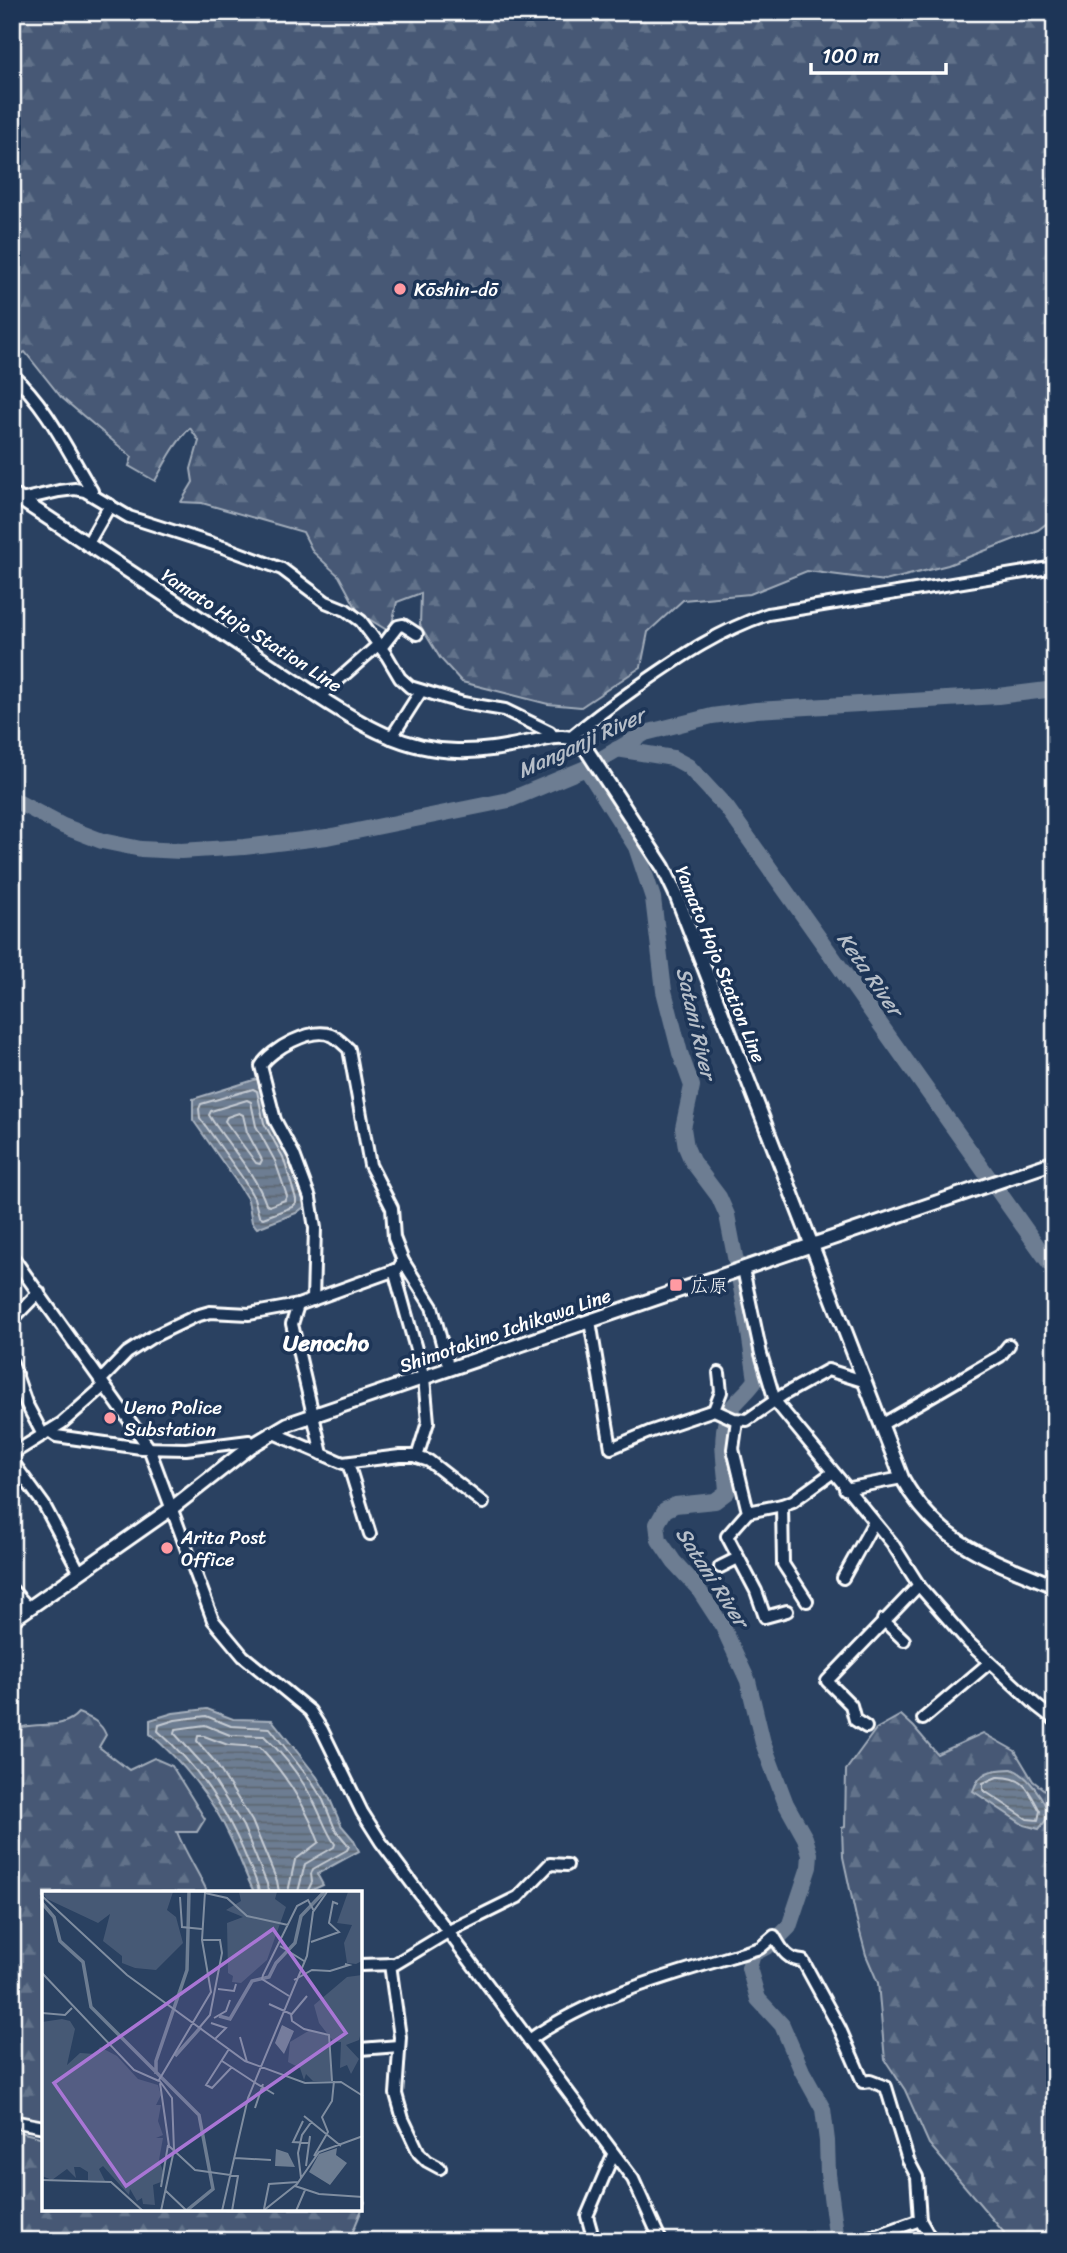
<svg xmlns="http://www.w3.org/2000/svg" width="1067" height="2253" font-family="Sriracha,'Klee One',sans-serif">
	<defs>
		<pattern id="forest-firs" width="22" height="20" patternUnits="userSpaceOnUse" patternTransform="scale(1.75)"><rect width="22" height="20" fill="#465975"/><path d="M5 1l3.5 6h-7zM16 11l3.5 6h-7z" fill="#62728a"/></pattern>
		<pattern id="water-rules" width="6" height="5" patternUnits="userSpaceOnUse" patternTransform="scale(1.75)"><rect width="6" height="5" fill="#6d7d92"/><path d="M0 2.5h6" fill="none" stroke="#5e6772"/></pattern>
	</defs>
	<rect width="100%" height="100%" fill="#2a4161"/>
	<filter id="ink" filterUnits="userSpaceOnUse"><feTurbulence type="fractalNoise" baseFrequency=".0143" numOctaves="2"/><feDisplacementMap in="SourceGraphic" scale="14" xChannelSelector="R" yChannelSelector="G"/><feConvolveMatrix kernelMatrix="1 2 1 2 8 2 1 2 1" color-interpolation-filters="sRGB"/></filter>
	<g filter="url(#ink)">
		<g fill="url(#forest-firs)" stroke="#a2acba" stroke-width="2">
			<path d="M12,12H1055V517L1038,530L948,565L885,581L807,571L750,594L683,600L648,632L641,667L581,707L548,704L462,682L440,658L420,625L421,593L397,602L390,632L359,613L339,576L313,552L303,532L202,503L181,502L193,482L191,469L199,441L190,428C175,443 165,463 155,481L129,466L132,457L61,397L25,352L12,359Z"/>
			<path d="M78,1713C91,1718 101,1722 106,1735L99,1747L129,1770L154,1758L172,1766L205,1819L197,1832H177C185,1852 197,1870 206,1889L205,1892H44V2124L12,2119L13,1730L18,1734L23,1727C42,1722 63,1730 78,1713Z"/>
			<path d="M901,1715L914,1727L937,1754L983,1733L1015,1751L1033,1781L1055,1798V2241H1011L929,2144L905,2090L885,2060L878,1983L866,1955L856,1917L843,1857L842,1828L845,1827L846,1770L876,1729Z"/>
			<path d="M12,2130L44,2138V2209H360L361,2195L365,2202L349,2241H12Z"/>
		</g>
		<g fill="url(#water-rules)" stroke="#a7b1be" stroke-width="2">
			<path d="M257,1079L262,1082L301,1187L304,1207L296,1213L257,1228L252,1222L248,1200L236,1181L193,1120V1099Z"/>
			<path d="M207,1709L233,1719L272,1720L317,1777L329,1797L341,1825L353,1839L359,1851L317,1874L323,1885L308,1892H254C245,1874 239,1855 230,1837C213,1799 181,1760 150,1734V1720L173,1713Z"/>
			<path d="M1012,1769C1028,1775 1045,1799 1049,1816L1039,1829L1024,1825L973,1791C980,1770 992,1770 1012,1769Z"/>
		</g>
		<g fill="none" stroke-linecap="round" stroke-linejoin="round">
			<g stroke="#c5cbd3" stroke-width="2">
				<path d="M253,1089L257,1091L264,1123L283,1157L296,1199V1203L292,1207L263,1218L259,1216L254,1198L242,1177L200,1118L199,1109L201,1104Z"/>
				<path d="M247,1100L251,1102L256,1126L275,1161L287,1196L285,1200L269,1206L266,1204C254,1170 227,1145 209,1115L211,1111Z"/>
				<path d="M239,1113L243,1115L247,1132L262,1160L260,1164L256,1163L225,1121L227,1117Z"/>
				<path d="M997,1777C1024,1776 1028,1789 1040,1811L1038,1820L1027,1819L983,1790V1783Z"/>
				<path d="M259,1892C258,1882 252,1872 248,1862C228,1812 199,1767 158,1731L159,1725L175,1720L206,1716L231,1726L270,1728L311,1781L323,1800L335,1829L349,1846L347,1850L313,1869L311,1874L312,1882L307,1892"/>
				<path d="M268,1892L267,1884L243,1826L206,1768L175,1734L176,1729L205,1725L230,1735L264,1736C284,1755 303,1780 315,1804C322,1818 326,1831 335,1844L334,1847L305,1864L298,1892"/>
				<path d="M279,1892L277,1881L252,1821L215,1762L197,1741L198,1736H204L228,1745L260,1747C286,1775 306,1806 319,1842L295,1860L288,1892"/>
			</g>
			<g stroke="#6d7d92" stroke-width="16">
				<path d="M617,749L673,758L688,766L727,808L1055,1271"/>
				<path d="M586,768L636,847L653,898L664,991L680,1053L692,1086L683,1128L686,1147L692,1161L719,1197L727,1215L747,1319L756,1380C749,1391 738,1399 731,1409C717,1432 726,1467 727,1492L715,1501L675,1505L665,1510L657,1524L659,1540L674,1562L697,1587L723,1627L748,1681L763,1743L786,1804L805,1838L810,1854L809,1867L789,1927L772,1944L753,1954L749,1968L758,1999L782,2025L802,2071L823,2109L827,2141L828,2174L837,2241"/>
				<path d="M12,799L63,826L102,841L141,849L181,851L244,847L327,837L509,800L586,768L645,733L712,716L756,710L998,696L1055,689"/>
			</g>
			<g stroke="#fff" stroke-width="16">
				<g id="minor">
					<path d="M12,374C48,407 67,450 92,491L91,493"/>
					<path d="M12,502L59,491L75,489L85,491L129,517L223,547L282,569L326,602L346,610L361,621L387,656L400,678L410,687L463,703L505,710L550,732L554,738"/>
					<path d="M87,545L110,505"/>
					<path d="M381,648L398,626L403,625L417,634"/>
					<path d="M319,697L378,645"/>
					<path d="M391,738L421,691"/>
					<path d="M570,738C592,719 616,702 640,685C682,656 718,631 768,614L1055,567"/>
					<path d="M12,1256L149,1448L213,1620L243,1656L310,1711L322,1730L362,1812L381,1842L633,2179L661,2241"/>
					<path d="M743,1269L761,1354L775,1401L892,1543L920,1587L969,1643L1037,1706L1055,1720"/>
					<path d="M394,1270L424,1378L428,1422L417,1457"/>
					<path d="M313,1300L315,1228L310,1198L294,1155L275,1120L261,1066C271,1049 311,1027 331,1035C337,1037 344,1045 349,1049L370,1165L392,1208L394,1238L403,1261L432,1307L449,1369"/>
					<path d="M298,1305L292,1324L322,1454"/>
					<path d="M12,1320L39,1292"/>
					<path d="M590,1321L611,1448L649,1432L714,1410L721,1392L719,1373"/>
					<path d="M12,1363L26,1403L43,1435"/>
					<path d="M100,1381L127,1353L152,1337L196,1316L210,1312L249,1314L298,1305L398,1269L403,1261"/>
					<path d="M714,1410L734,1419L747,1420L783,1395L828,1370L863,1381"/>
					<path d="M737,1420L733,1449L748,1512L727,1536L756,1591L765,1617L787,1611"/>
					<path d="M881,1425L1000,1356L1009,1345"/>
					<path d="M49,1431L56,1436L141,1448L186,1449L249,1441L251,1446"/>
					<path d="M271,1432L343,1463L400,1456H414L429,1461L483,1503"/>
					<path d="M12,1454L62,1423L104,1386"/>
					<path d="M12,1461L44,1505L80,1573"/>
					<path d="M348,1463L370,1534"/>
					<path d="M845,1489L902,1478"/>
					<path d="M782,1505L783,1564L807,1601"/>
					<path d="M748,1512L782,1505L793,1501L832,1473"/>
					<path d="M720,1567L738,1558"/>
					<path d="M843,1578L874,1522"/>
					<path d="M12,1590L29,1608"/>
					<path d="M883,1620L904,1640"/>
					<path d="M923,1719L989,1663"/>
					<path d="M866,1727L855,1720L851,1705L827,1681L919,1585"/>
					<path d="M390,1964L400,2037L396,2094L403,2119L419,2153L427,2161L440,2168"/>
					<path d="M360,1965L395,1964L453,1929L518,1897L550,1864L567,1865"/>
					<path d="M529,2040C598,1992 681,1972 760,1948L774,1936C782,1949 786,1960 803,1961L840,2029L863,2082L870,2081L886,2087L908,2160L917,2177L920,2220L932,2241"/>
					<path d="M360,2049L399,2046"/>
					<path d="M12,2121L44,2127"/>
					<path d="M594,2241L587,2216L613,2155"/>
					<path d="M861,2241L920,2220"/>
				</g>
			</g>
			<g stroke="#fff" stroke-width="18">
				<g id="major">
					<path d="M12,494L319,697C362,725 404,750 457,751C482,752 506,747 531,742C541,740 553,736 563,737C573,737 579,743 586,749L663,867L675,892L902,1478C938,1544 989,1559 1055,1586"/>
					<path d="M12,1620L172,1508L251,1446L288,1424L1055,1162"/>
				</g>
			</g>
			<use href="#minor" stroke="#1d3557" stroke-width="10"/>
			<use href="#major" stroke="#1d3557" stroke-width="12"/>
		</g>
	</g>
	<g fill="#ff9aa2" stroke="#1d3557" stroke-width="2.5">
		<circle cx="400" cy="289" r="7"/>
		<rect x="669" y="1278" width="14" height="14" rx="3.5"/>
		<circle cx="110" cy="1418" r="7"/>
		<circle cx="167" cy="1548" r="7"/>
	</g>
	<g text-anchor="middle" stroke-width="7" stroke-linejoin="round" paint-order="stroke">
		<g font-size="19" fill="#fff" stroke="#1d3557" text-anchor="start">
			<text x="414" y="296">Kōshin-dō</text>
			<text x="690" y="1292">広原</text>
			<text x="124" y="1414">Ueno Police<tspan x="124" dy="22">Substation</tspan></text>
			<text x="181" y="1544">Arita Post<tspan x="181" dy="22">Office</tspan></text>
		</g>
		<g font-size="19" fill="#fff" stroke="#1d3557">
			<text transform="translate(252 630) rotate(33)" y="7">Yamato Hojo Station Line</text>
			<text transform="translate(721 964) rotate(68)" y="7">Yamato Hojo Station Line</text>
			<text transform="translate(505 1330) rotate(-19)" y="7">Shimotakino Ichikawa Line</text>
		</g>
		<g font-size="21" font-style="italic" fill="#b6bec8" stroke="#1d3557">
			<text transform="translate(581 743) rotate(-25)" y="7">Manganji River</text>
			<text transform="translate(870 974) rotate(55)" y="7">Keta River</text>
			<text transform="translate(696 1023) rotate(77)" y="7">Satani River</text>
			<text transform="translate(712 1577) rotate(57)" y="7">Satani River</text>
		</g>
		<g font-size="23" font-weight="bold" fill="#fff" stroke="#1d3557">
			<text x="326" y="1351">Uenocho</text>
		</g>
	</g>
	<g transform="translate(42 1891)">
		<rect width="320" height="320" fill="#2a4161"/>
		<path d="M0,1H131L125,19L134,26L141,52L114,79L93,77L80,72V65L61,50L68,23L56,32L5,8ZM197,1H235L233,8L244,16L225,69L199,92L190,91L191,85L186,82L185,32L201,26L184,19L199,10ZM306,1H320V70L314,73L305,72L302,52L310,34L295,32ZM320,84V138L317,149L304,154L317,168L309,183L305,174L298,177L299,151L291,150L277,132L272,114L305,86ZM20,128L28,130L33,138L25,174L38,162L54,163L58,156L75,165L96,188L116,194L119,204L114,214H119L116,230L121,244L114,247H121L117,269L121,280L119,291L111,294L113,314L101,313L100,307L95,310L88,298L87,304L61,275L57,278L63,290L46,289V281L38,276H32L34,287L25,278L10,289L0,285V131ZM268,139L287,145L290,190H271L264,183L262,189L258,177L246,171L248,151Z" fill="#465975"/>
		<path d="M240,134L252,140L242,163L233,152ZM295,257L294,264L305,272L288,294L267,281L277,263ZM234,258L246,262L253,276L233,275Z" fill="#6d7d92"/>
		<path fill="none" stroke="#6d7d92" stroke-width="3.5" d="M0,12L12,26L18,50L41,71L49,116L157,224L171,298L144,320M177,125L188,128L210,90L227,86L234,72L253,52L259,25L282,1M133,165L159,136M114,183V170L145,79L147,1"/>
		<path fill="none" stroke="#7f8da0" stroke-width="2" d="M163,2L185,7L205,25L246,34M0,5L85,84L203,170L263,192L299,191L321,205M138,6L140,36L160,38M269,51L297,41L287,32L291,11L296,13M238,55L262,70M0,82L92,179L117,190M252,89L270,79L288,80L307,74L303,73M176,98L192,100L194,93M247,105L220,88L221,84L255,15L266,9L272,20M227,113L249,123L250,130L262,138L287,144L290,190M0,122L23,124L30,117M249,124L265,105M172,127L184,120L188,109M169,132L184,137L173,148M157,137L168,124L180,62L178,49H160M198,146L205,171M187,158L164,194L170,197L190,176M180,170L212,191M212,191L232,203M118,192L127,255L153,279L196,285L190,320M213,217L221,193M262,225L299,255M261,230L251,251L267,252M272,265L286,241L280,226L290,210L292,190M193,267L229,269M264,275L268,245M259,287L256,262L260,244L270,230M0,289L69,291L101,320M253,295L277,303L321,306M119,296L126,254M124,300L145,320M222,318L227,293L256,291M119,320L132,259L130,207L117,189L169,101L160,49L163,1M180,320L206,207L265,65L271,21L285,1M221,320L255,293L277,261L321,245M254,320L263,299"/>
		<path fill="#a976d5" fill-opacity="0.15" stroke="#a976d5" stroke-width="3.5" d="M231,38L304,142L84,295L12,192Z"/>
		<rect width="320" height="320" fill="none" stroke="#fff" stroke-width="3.5"/>
	</g>
	<rect width="1067" height="2253" fill="none" stroke="#1d3557" stroke-width="42"/>
	<rect x="21" y="21" width="1025" height="2211" fill="none" stroke="#fff" stroke-width="2.5" filter="url(#ink)"/>
	<path d="M811 63v10h135v-10" fill="none" stroke="#ffffff" stroke-width="3.5"/>
	<text x="822" y="63" font-size="21" fill="#ffffff" stroke="#1d3557" stroke-width="5" paint-order="stroke">100 m</text>
</svg>
